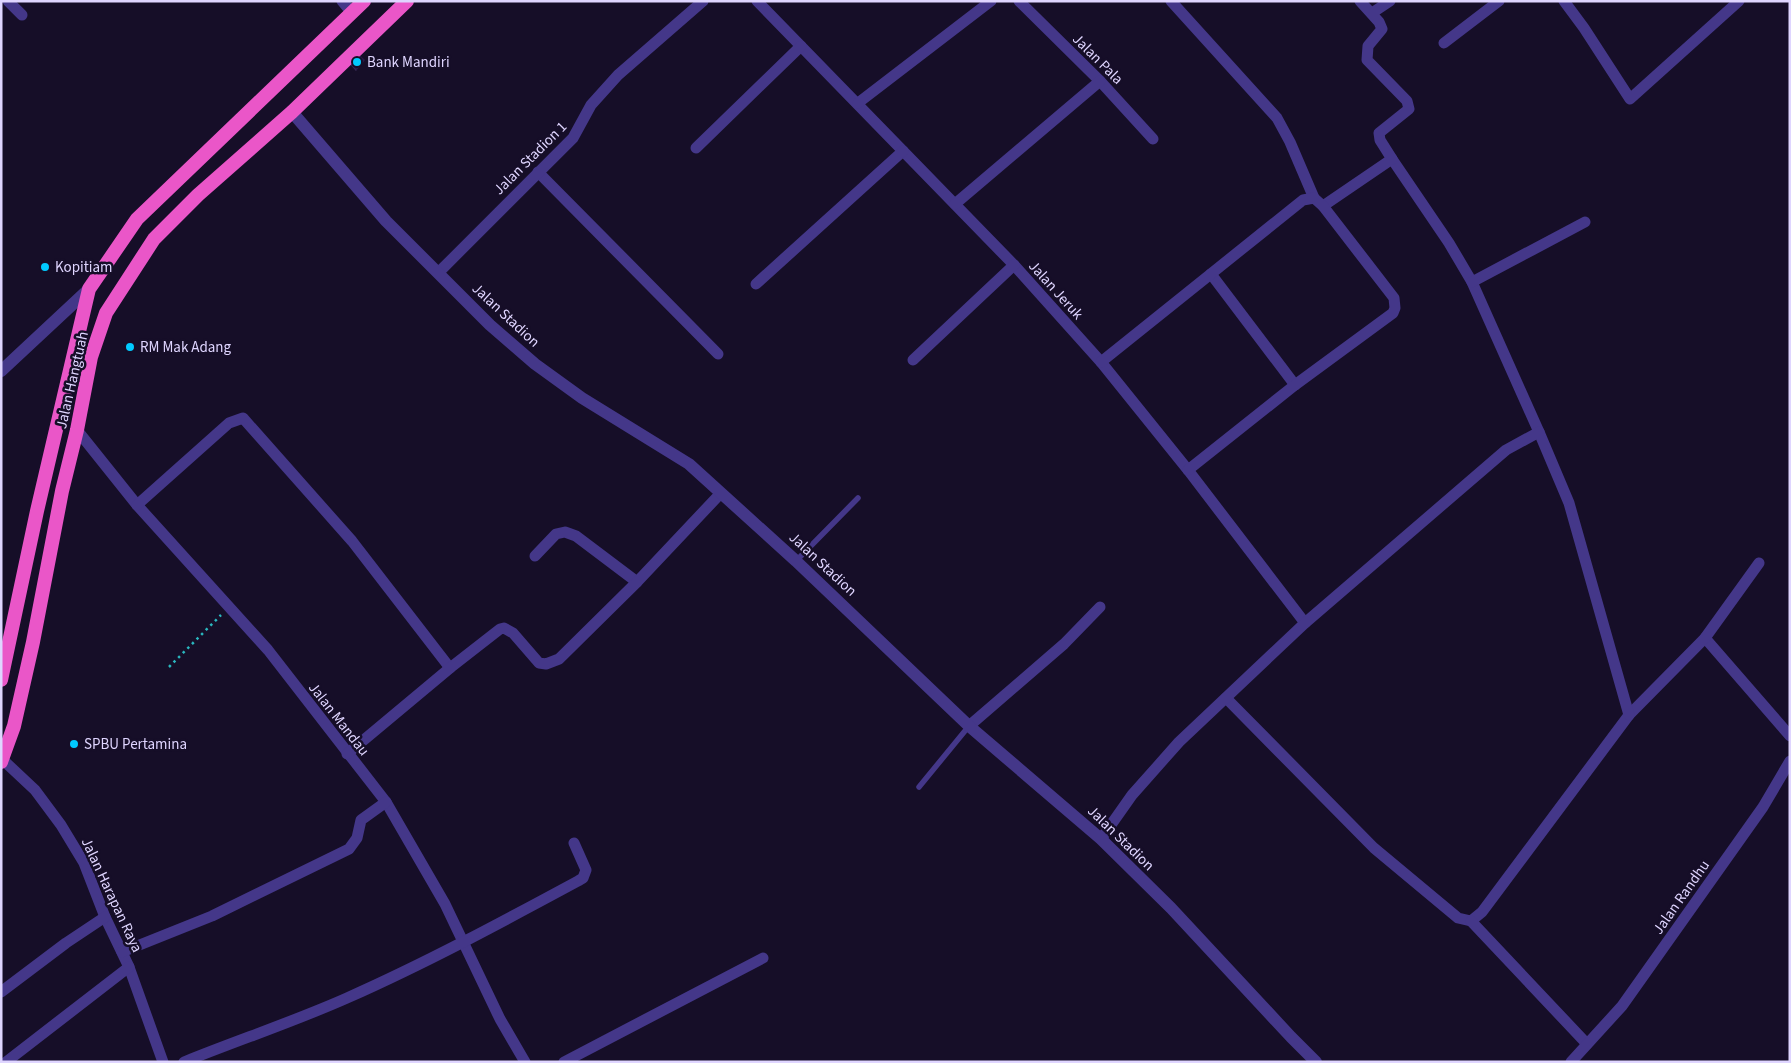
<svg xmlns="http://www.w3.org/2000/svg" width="1791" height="1063" font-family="'Source Sans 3',sans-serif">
	<defs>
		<pattern id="building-back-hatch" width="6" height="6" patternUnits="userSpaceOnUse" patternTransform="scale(1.25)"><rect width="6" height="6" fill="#291a4a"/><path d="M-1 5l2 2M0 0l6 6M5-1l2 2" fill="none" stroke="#483a65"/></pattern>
	</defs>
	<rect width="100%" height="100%" fill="#160e28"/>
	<path fill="url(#building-back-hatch)" d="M357,53L365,60L356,71L350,64Z"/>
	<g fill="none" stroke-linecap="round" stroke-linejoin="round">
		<path stroke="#2ab7bf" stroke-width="2.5" stroke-dasharray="2.5 4" stroke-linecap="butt" d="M169,667L221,615"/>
		<g stroke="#443789" stroke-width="5.5">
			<path d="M796,561L858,498"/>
			<path d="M919,787L969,726"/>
		</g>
		<g stroke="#443789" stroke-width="11">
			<path d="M8,1L22,15"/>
			<path d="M342,1L352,13"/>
			<path d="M757,1L1014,265L1101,362L1188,470L1305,623"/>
			<path d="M1019,1L1100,81L1153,139"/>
			<path d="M1171,1L1277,118L1290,142L1314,198"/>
			<path d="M1564,1L1584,28L1630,99L1739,1"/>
			<path d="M1372,13L1390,1"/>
			<path d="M1444,43L1499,1"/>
			<path d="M858,103L991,1"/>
			<path d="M696,148L801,46"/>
			<path d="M1392,159L1449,243L1472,282L1539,432"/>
			<path d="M538,172L718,354"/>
			<path d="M955,204L1100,81"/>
			<path d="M1323,206L1392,159L1380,140L1379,133L1409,109L1407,101L1367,60L1368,46L1382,29L1379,22L1360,1"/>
			<path d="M439,272L573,138L591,105L618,75L703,1"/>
			<path d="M1211,274L1295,385"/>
			<path d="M1472,282L1585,222"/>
			<path d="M756,284L903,151"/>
			<path d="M913,360L1014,265"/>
			<path d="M1101,362L1303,200L1314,198L1323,206L1394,298L1395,308L1393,313L1295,385L1188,470"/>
			<path d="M77,430L137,505L268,650L386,802L445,904L500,1019L525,1062"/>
			<path d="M137,505L229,423L243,418L352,541L450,668"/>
			<path d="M535,556L556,534L565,532L576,536L637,582"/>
			<path d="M1705,638L1790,736"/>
			<path d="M1226,698L1374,848L1458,918L1471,921L1482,912L1629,715L1705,638L1759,563"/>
			<path d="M969,726L1064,644L1100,607"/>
			<path d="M347,754L450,668L500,629L504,628L513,633L539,663L546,664L559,659L637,582L720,494"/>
			<path d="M2,759L35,790L61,825L84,863L105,917L129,967L163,1062"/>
			<path d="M1101,839L1132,795L1179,742L1305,623L1506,450L1539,432L1569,503L1629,715"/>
			<path d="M1471,921L1587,1044"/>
			<path d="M122,952L212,916L349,849L357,838L361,820L386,802"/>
			<path d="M1,992L66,943L105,917"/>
			<path d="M6,1062L129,967"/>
			<path d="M184,1062C238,1040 293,1022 347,998C426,963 502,922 578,881L583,878L586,870L574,843"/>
			<path d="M564,1062L763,958"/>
			<path d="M1571,1062L1622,1006L1763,807L1790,761"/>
		</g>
		<g stroke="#443789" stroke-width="12">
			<path d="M292,112L386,221L490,325L535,364L582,398L689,464L796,561L969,726L1101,839L1171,908L1291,1037L1316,1062"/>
			<path d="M1,371L89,289"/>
		</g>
		<g stroke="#ea56c8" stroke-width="14">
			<path d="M1,680L37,511L89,289L137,219L364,1"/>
			<path d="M1,762L14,726L33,642L62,491L77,430L91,357L106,313L154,239L198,195L292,112L407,1"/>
		</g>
	</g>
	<g fill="#01caff" stroke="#160e28" stroke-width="2">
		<circle cx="357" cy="62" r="5"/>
		<circle cx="45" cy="267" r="5"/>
		<circle cx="130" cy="347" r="5"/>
		<circle cx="74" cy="744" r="5"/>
	</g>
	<g text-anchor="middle" stroke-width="5" stroke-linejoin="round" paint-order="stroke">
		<g font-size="15" fill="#dfd5ff" stroke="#160e28">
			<text transform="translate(1098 59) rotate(45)" y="5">Jalan Pala</text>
			<text transform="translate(530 158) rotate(-45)" y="5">Jalan Stadion 1</text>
			<text transform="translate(1056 290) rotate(48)" y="5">Jalan Jeruk</text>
			<text transform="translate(506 315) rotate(43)" y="5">Jalan Stadion</text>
			<text transform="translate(72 380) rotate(-77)" y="5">Jalan Hangtuah</text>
			<text transform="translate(823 564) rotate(43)" y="5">Jalan Stadion</text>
			<text transform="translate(339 719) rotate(52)" y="5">Jalan Mandau</text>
			<text transform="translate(1121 838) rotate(44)" y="5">Jalan Stadion</text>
			<text transform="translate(112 895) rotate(65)" y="5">Jalan Harapan Raya</text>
			<text transform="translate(1681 897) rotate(-55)" y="5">Jalan Randhu</text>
		</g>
		<g font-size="15" fill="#dfd5ff" stroke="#160e28" text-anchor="start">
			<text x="367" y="67">Bank Mandiri</text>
			<text x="55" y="272">Kopitiam</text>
			<text x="140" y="352">RM Mak Adang</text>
			<text x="84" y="749">SPBU Pertamina</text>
		</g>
	</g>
	<rect width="1791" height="1063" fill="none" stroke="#dfd5ff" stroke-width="5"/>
</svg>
